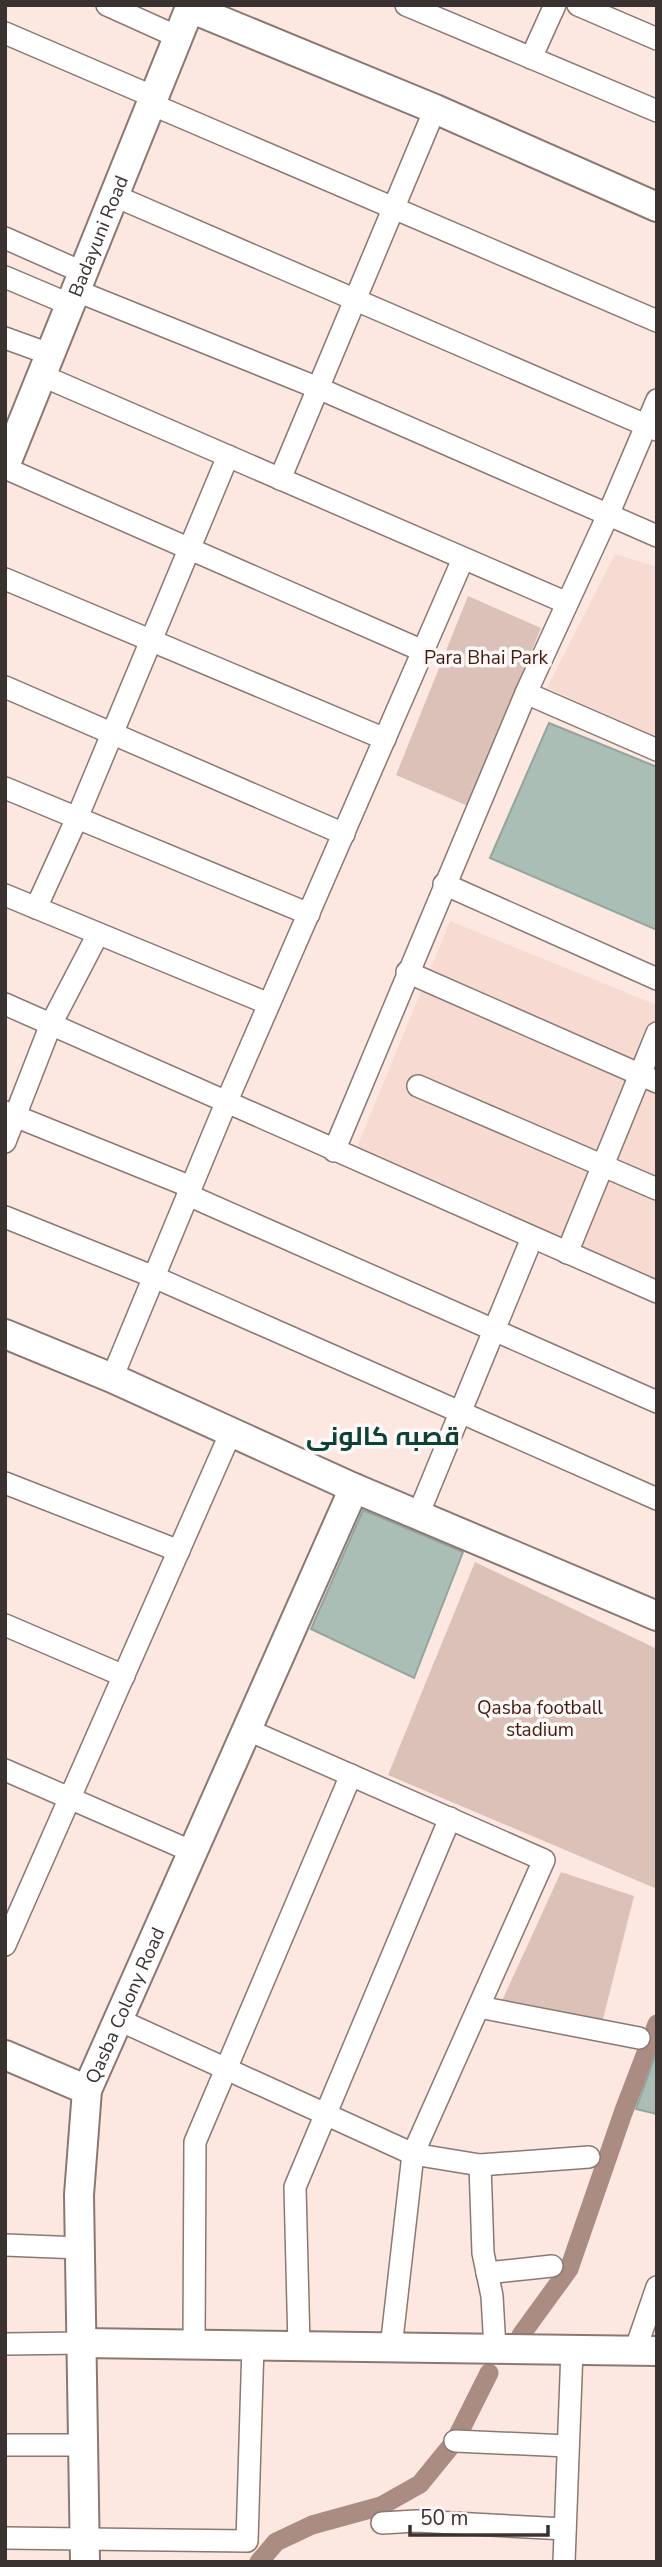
<svg xmlns="http://www.w3.org/2000/svg" width="662" height="2567" font-family="'Nunito Sans',Cairo,sans-serif">
	<rect width="100%" height="100%" fill="#fde8e1"/>
	<g fill="#f7dbd2">
		<path d="M615,554L657,567V737L547,688Z"/>
		<path d="M450,921L657,1005V1283L355,1152Z"/>
	</g>
	<g fill="#dcc1b8">
		<path d="M468,596L541,628L468,806L396,775Z"/>
		<path d="M475,1562L657,1649V1889L388,1775Z"/>
		<path d="M561,1872L634,1896L600,2031L495,2016Z"/>
	</g>
	<g fill="none" stroke-linecap="round" stroke-linejoin="round">
		<g stroke="#ab8c82" stroke-width="19">
			<path d="M521,2335L569,2269L623,2113L657,2024"/>
			<path d="M259,2562L276,2542L312,2525L381,2506L420,2484L455,2441L489,2373"/>
		</g>
	</g>
	<g fill="#aabeb6" stroke="#92a69e" stroke-width="2">
		<path d="M549,723L657,767V930L490,858Z"/>
		<path d="M363,1510L463,1552L414,1678L311,1629Z"/>
		<path d="M655,2056H657V2114L636,2109Z"/>
	</g>
	<g fill="none" stroke-linecap="round" stroke-linejoin="round">
		<g stroke="#8b7872" stroke-width="24">
			<g id="minor">
				<path d="M107,5L178,37"/>
				<path d="M406,5L657,111"/>
				<path d="M578,5L657,39"/>
				<path d="M5,33L154,97"/>
				<path d="M531,58L555,5"/>
				<path d="M151,104L657,321"/>
				<path d="M115,196L657,430"/>
				<path d="M5,238L84,273"/>
				<path d="M5,277L71,305"/>
				<path d="M77,291L318,388L657,536"/>
				<path d="M5,338L52,355"/>
				<path d="M43,376L567,603"/>
				<path d="M5,468L423,651"/>
				<path d="M280,479L435,109"/>
				<path d="M5,579L385,739"/>
				<path d="M5,687L344,834"/>
				<path d="M526,693L657,750"/>
				<path d="M5,788L309,914"/>
				<path d="M444,884L657,979"/>
				<path d="M5,895L269,1004"/>
				<path d="M36,908L77,818L228,456"/>
				<path d="M407,972L657,1082"/>
				<path d="M5,1004L657,1292"/>
				<path d="M418,1086L657,1189"/>
				<path d="M5,1112L191,1187"/>
				<path d="M5,1142L51,1024L98,934"/>
				<path d="M334,1151L526,693L608,515L657,400"/>
				<path d="M188,1195L657,1402"/>
				<path d="M5,1217L154,1277L657,1499"/>
				<path d="M567,1253L657,1033"/>
				<path d="M112,1378L226,1103L463,559"/>
				<path d="M5,1483L179,1551"/>
				<path d="M418,1515L532,1238"/>
				<path d="M5,1625L124,1676"/>
				<path d="M248,1730L544,1860L413,2154L391,2348"/>
				<path d="M5,1770L193,1852"/>
				<path d="M5,1945L231,1432"/>
				<path d="M479,2007L639,2038"/>
				<path d="M119,2020L413,2154L480,2165L589,2157"/>
				<path d="M480,2165L483,2253L492,2296L495,2349"/>
				<path d="M5,2245L80,2248"/>
				<path d="M487,2273L552,2266"/>
				<path d="M5,2344L83,2343"/>
				<path d="M194,2345L195,2142L351,1775"/>
				<path d="M299,2346L295,2187L450,1818"/>
				<path d="M635,2351L657,2287"/>
				<path d="M455,2441L568,2446"/>
				<path d="M5,2445H84"/>
				<path d="M382,2523L416,2521L565,2529"/>
				<path d="M5,2538L247,2541L253,2345"/>
				<path d="M564,2562L572,2350"/>
			</g>
		</g>
		<g stroke="#8b7872" stroke-width="32">
			<g id="tertiary">
				<path d="M190,8L435,109L657,207"/>
				<path id="s1" d="M5,466L191,5"/>
				<path d="M5,1334L112,1378L354,1488L657,1616"/>
				<path d="M5,2055L87,2090"/>
				<path d="M83,2343L657,2351"/>
				<path id="s2" d="M85,2562L79,2195L87,2090L354,1488"/>
			</g>
		</g>
		<use href="#minor" stroke="#fff" stroke-width="21"/>
		<use href="#tertiary" stroke="#fff" stroke-width="28"/>
	</g>
	<g text-anchor="middle" stroke-width="7" stroke-linejoin="round" paint-order="stroke">
		<g font-size="19" fill="#3a3230" stroke="#fdf9f8">
			<text dy="7" stroke="none"><textPath href="#s1" startOffset="248">Badayuni Road</textPath></text>
			<text dy="7" stroke="none"><textPath href="#s2" startOffset="565">Qasba Colony Road</textPath></text>
		</g>
		<g font-size="19" fill="#451a0c" stroke="#fdf9f8">
			<text x="486" y="664">Para Bhai Park</text>
			<text x="540" y="1714">Qasba football<tspan x="540" dy="22">stadium</tspan></text>
		</g>
		<g font-size="26" font-weight="bold" fill="#0d4234" stroke="#fdf9f8">
			<text x="383" y="1445">قصبہ کالونی</text>
		</g>
	</g>
	<rect width="662" height="2567" fill="none" stroke="#3a3230" stroke-width="14"/>
	<path d="M410 2525v10h138v-10" fill="none" stroke="#3a3230" stroke-width="3.5"/>
	<text x="420" y="2525" font-size="21" fill="#3a3230" stroke="#fdf9f8" stroke-width="5" paint-order="stroke">50 m</text>
</svg>
